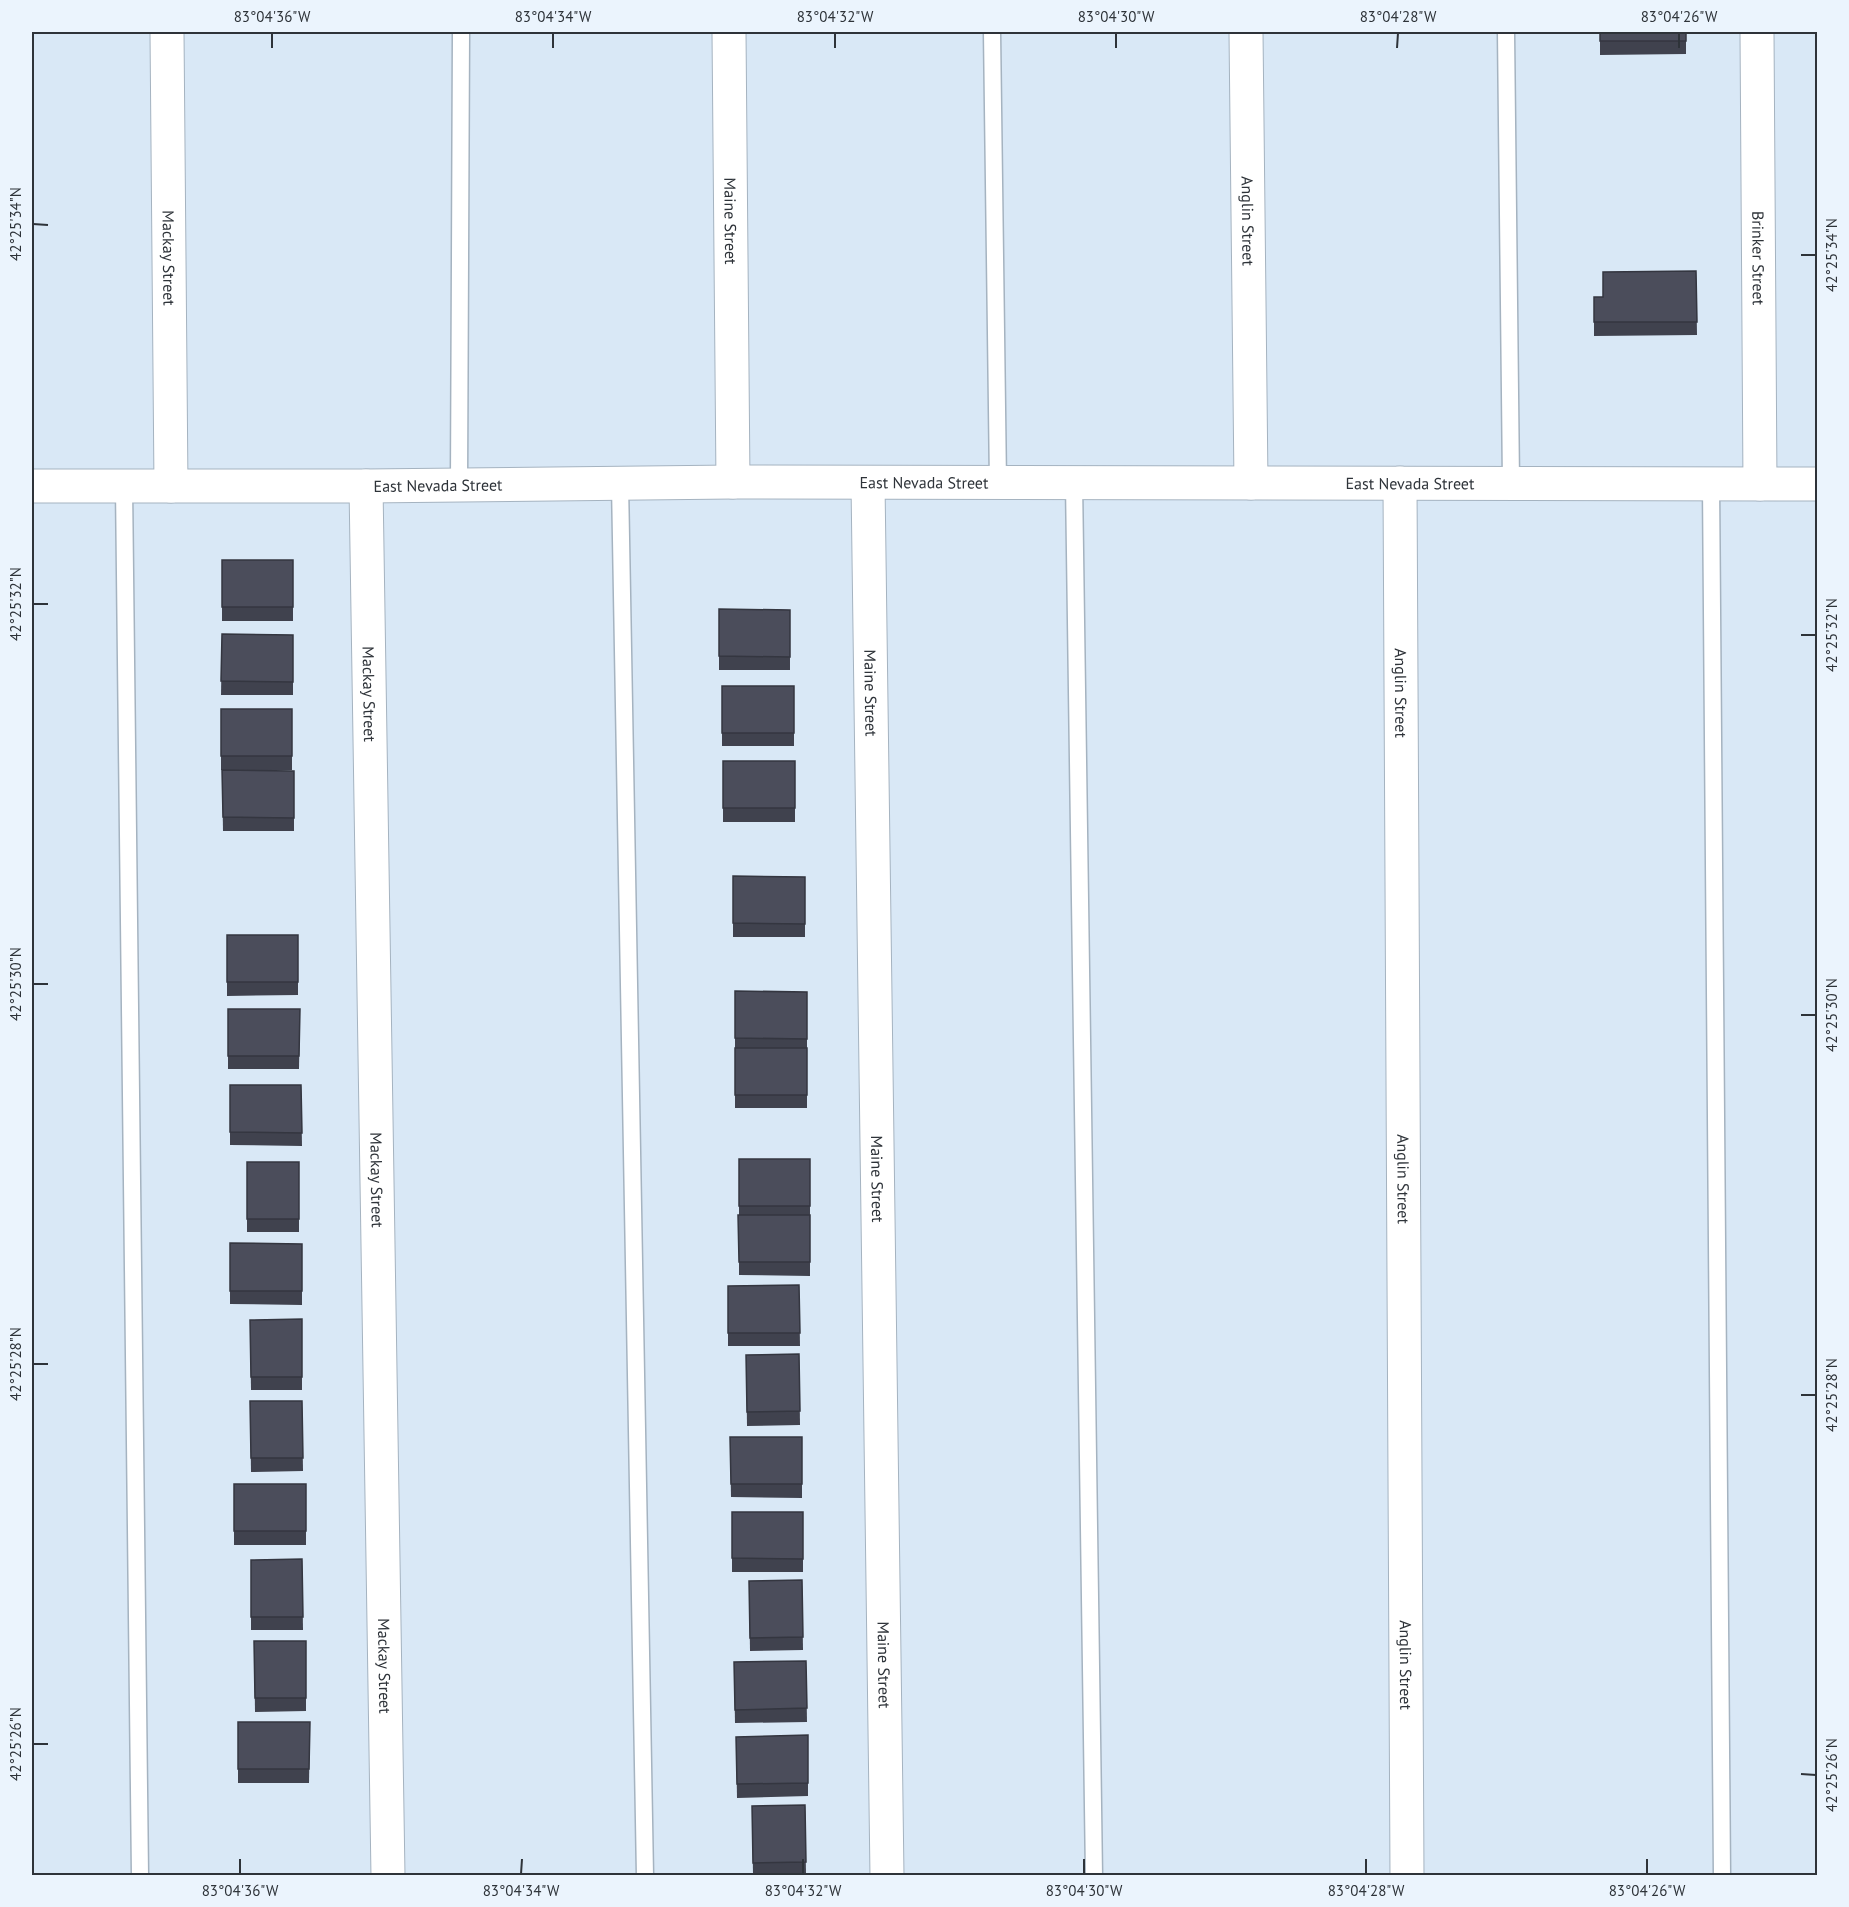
<svg xmlns="http://www.w3.org/2000/svg" width="1849" height="1907" font-family="'PT Sans',sans-serif">
	<rect width="100%" height="100%" fill="#d9e8f6"/>
	<g fill="none" stroke-linecap="round" stroke-linejoin="round">
		<g stroke="#a5b3c0" stroke-width="19">
			<g id="lane">
				<path d="M992,32L998,483"/>
				<path d="M1506,32L1511,483"/>
				<path d="M1074,482L1094,1876"/>
				<path d="M620,483L645,1876"/>
				<path d="M1711,484L1722,1876"/>
				<path d="M459,485L461,32"/>
				<path d="M124,486L140,1876"/>
			</g>
		</g>
		<g stroke="#a5b3c0" stroke-width="35">
			<g id="street">
				<path id="s1" d="M167,32L171,486"/>
				<path id="s2" d="M729,32L733,482"/>
				<path id="s3" d="M1246,32L1251,483"/>
				<path id="s4" d="M1757,32L1760,484"/>
				<path id="s5" d="M868,483L887,1876"/>
				<path id="s6" d="M1400,483L1407,1876"/>
				<path id="s7" d="M366,486L388,1876"/>
			</g>
		</g>
		<g stroke="#a5b3c0" stroke-width="35">
			<g id="secondary">
				<path id="s8" d="M32,486H366L733,482L1818,484"/>
			</g>
		</g>
		<use href="#lane" stroke="#fff" stroke-width="16"/>
		<use href="#street" stroke="#fff" stroke-width="33"/>
		<use href="#secondary" stroke="#fff" stroke-width="33"/>
	</g>
	<g fill="#40424e">
		<path d="M1584,32H1686V54L1600,55V32L1584,33Z"/>
		<path d="M1696,271L1697,335L1594,336V297H1603Z"/>
		<rect x="222" y="560" width="71" height="61"/>
		<path d="M719,609L790,610V670H719Z"/>
		<path d="M222,634L293,635V695H221Z"/>
		<rect x="722" y="686" width="72" height="60"/>
		<rect x="221" y="709" width="71" height="61"/>
		<rect x="723" y="761" width="72" height="61"/>
		<path d="M222,770L294,771V831H223Z"/>
		<path d="M733,876L805,877V937H733Z"/>
		<path d="M227,935H298V995L227,996Z"/>
		<path d="M735,991L807,992V1108H735Z"/>
		<path d="M228,1009H300L299,1069H228Z"/>
		<path d="M230,1085H301L302,1146L230,1145Z"/>
		<path d="M739,1159H810V1276L739,1275Z"/>
		<rect x="247" y="1162" width="52" height="70"/>
		<path d="M230,1243L302,1244V1305L230,1304Z"/>
		<path d="M799,1285L800,1346H728V1286Z"/>
		<path d="M302,1319V1390H251L250,1320Z"/>
		<path d="M799,1354L800,1425L747,1426L746,1355Z"/>
		<path d="M250,1401H302L303,1471L251,1472Z"/>
		<path d="M730,1437H802V1498L731,1497Z"/>
		<rect x="234" y="1484" width="72" height="61"/>
		<rect x="732" y="1512" width="71" height="60"/>
		<path d="M302,1559L303,1630H251V1560Z"/>
		<path d="M802,1580L803,1650L750,1651L749,1581Z"/>
		<path d="M254,1641H306V1711L255,1712Z"/>
		<path d="M806,1661L807,1722L735,1723L734,1662Z"/>
		<path d="M238,1722H310L309,1783H238Z"/>
		<path d="M808,1735V1796L737,1798L736,1737Z"/>
		<path d="M805,1805L806,1875H753L752,1806Z"/>
	</g>
	<g fill="#4b4d5b" stroke="#343640" stroke-width="1.5">
		<rect x="1600" y="32" width="86" height="9"/>
		<path d="M1696,271L1697,322H1594V297H1603V272Z"/>
		<rect x="222" y="560" width="71" height="47"/>
		<path d="M719,609L790,610V657L719,656Z"/>
		<path d="M222,634L293,635V682L221,681Z"/>
		<rect x="722" y="686" width="72" height="47"/>
		<rect x="221" y="709" width="71" height="47"/>
		<rect x="723" y="761" width="72" height="47"/>
		<path d="M222,770L294,771V818L223,817Z"/>
		<path d="M733,876L805,877V924L733,923Z"/>
		<rect x="227" y="935" width="71" height="47"/>
		<path d="M735,991L807,992V1039L735,1038Z"/>
		<path d="M228,1009H300L299,1056H228Z"/>
		<rect x="735" y="1048" width="72" height="47"/>
		<path d="M230,1085H301L302,1133L230,1132Z"/>
		<rect x="739" y="1159" width="71" height="47"/>
		<rect x="247" y="1162" width="52" height="57"/>
		<path d="M738,1215H810V1262H739Z"/>
		<path d="M230,1243L302,1244V1291H230Z"/>
		<path d="M799,1285L800,1333H728V1286Z"/>
		<path d="M302,1319V1377H251L250,1320Z"/>
		<path d="M799,1354L800,1411L747,1412L746,1355Z"/>
		<path d="M250,1401H302L303,1458H251Z"/>
		<path d="M730,1437H802V1484H731Z"/>
		<rect x="234" y="1484" width="72" height="47"/>
		<path d="M732,1512H803V1559L732,1558Z"/>
		<path d="M302,1559L303,1617H251V1560Z"/>
		<path d="M802,1580L803,1637L750,1638L749,1581Z"/>
		<path d="M254,1641H306V1698H255Z"/>
		<path d="M806,1661L807,1708L735,1710L734,1662Z"/>
		<path d="M238,1722H310L309,1769H238Z"/>
		<path d="M808,1735V1783L737,1784L736,1737Z"/>
		<path d="M805,1805L806,1862L753,1863L752,1806Z"/>
	</g>
	<path fill="none" stroke="#2e3339" stroke-width="2" d="M272,48V33M553,48V33M835,48V33M1116,48V33M1397,48L1398,33M1679,48V33M33,224L48,225M1801,255H1816M33,604H48M1801,635H1816M33,984H48M1801,1015H1816M33,1364H48M1801,1395H1816M33,1744H48M1801,1774L1816,1775M240,1874V1859M521,1874L522,1859M803,1874V1859M1084,1874V1859M1366,1874V1859M1647,1874V1859"/>
	<g text-anchor="middle" stroke-width="6" stroke-linejoin="round" paint-order="stroke">
		<g font-size="16" fill="#2e3339" stroke="#ebf4fd">
			<text dy="6" stroke="none"><textPath href="#s2" startOffset="189">Maine Street</textPath></text>
			<text dy="6" stroke="none"><textPath href="#s3" startOffset="189">Anglin Street</textPath></text>
			<text dy="6" stroke="none"><textPath href="#s4" startOffset="226">Brinker Street</textPath></text>
			<text dy="6" stroke="none"><textPath href="#s1" startOffset="226">Mackay Street</textPath></text>
			<text dy="6" stroke="none"><textPath href="#s8" startOffset="892">East Nevada Street</textPath></text>
			<text dy="6" stroke="none"><textPath href="#s8" startOffset="1378">East Nevada Street</textPath></text>
			<text dy="6" stroke="none"><textPath href="#s8" startOffset="406">East Nevada Street</textPath></text>
			<text dy="6" stroke="none"><textPath href="#s5" startOffset="210">Maine Street</textPath></text>
			<text dy="6" stroke="none"><textPath href="#s6" startOffset="210">Anglin Street</textPath></text>
			<text dy="6" stroke="none"><textPath href="#s7" startOffset="208">Mackay Street</textPath></text>
			<text dy="6" stroke="none"><textPath href="#s5" startOffset="696">Maine Street</textPath></text>
			<text dy="6" stroke="none"><textPath href="#s6" startOffset="696">Anglin Street</textPath></text>
			<text dy="6" stroke="none"><textPath href="#s7" startOffset="694">Mackay Street</textPath></text>
			<text dy="6" stroke="none"><textPath href="#s5" startOffset="1182">Maine Street</textPath></text>
			<text dy="6" stroke="none"><textPath href="#s6" startOffset="1182">Anglin Street</textPath></text>
			<text dy="6" stroke="none"><textPath href="#s7" startOffset="1180">Mackay Street</textPath></text>
		</g>
	</g>
	<rect width="1849" height="1907" fill="none" stroke="#ebf4fd" stroke-width="66"/>
	<rect x="33" y="33" width="1783" height="1841" fill="none" stroke="#2e3339" stroke-width="2"/>
	<g font-size="15" text-anchor="middle" fill="#2e3339">
		<text x="272" y="22">83°04'36"W</text>
		<text x="553" y="22">83°04'34"W</text>
		<text x="835" y="22">83°04'32"W</text>
		<text x="1116" y="22">83°04'30"W</text>
		<text x="1398" y="22">83°04'28"W</text>
		<text x="1679" y="22">83°04'26"W</text>
		<text transform="translate(16 224) rotate(-90)" y="5">42°25'34"N</text>
		<text transform="translate(1832 255) rotate(-90)" y="5">42°25'34"N</text>
		<text transform="translate(16 604) rotate(-90)" y="5">42°25'32"N</text>
		<text transform="translate(1832 635) rotate(-90)" y="5">42°25'32"N</text>
		<text transform="translate(16 984) rotate(-90)" y="5">42°25'30"N</text>
		<text transform="translate(1832 1015) rotate(-90)" y="5">42°25'30"N</text>
		<text transform="translate(16 1364) rotate(-90)" y="5">42°25'28"N</text>
		<text transform="translate(1832 1395) rotate(-90)" y="5">42°25'28"N</text>
		<text transform="translate(16 1744) rotate(-90)" y="5">42°25'26"N</text>
		<text transform="translate(1832 1775) rotate(-90)" y="5">42°25'26"N</text>
		<text x="240" y="1896">83°04'36"W</text>
		<text x="521" y="1896">83°04'34"W</text>
		<text x="803" y="1896">83°04'32"W</text>
		<text x="1084" y="1896">83°04'30"W</text>
		<text x="1366" y="1896">83°04'28"W</text>
		<text x="1647" y="1896">83°04'26"W</text>
	</g>
</svg>
